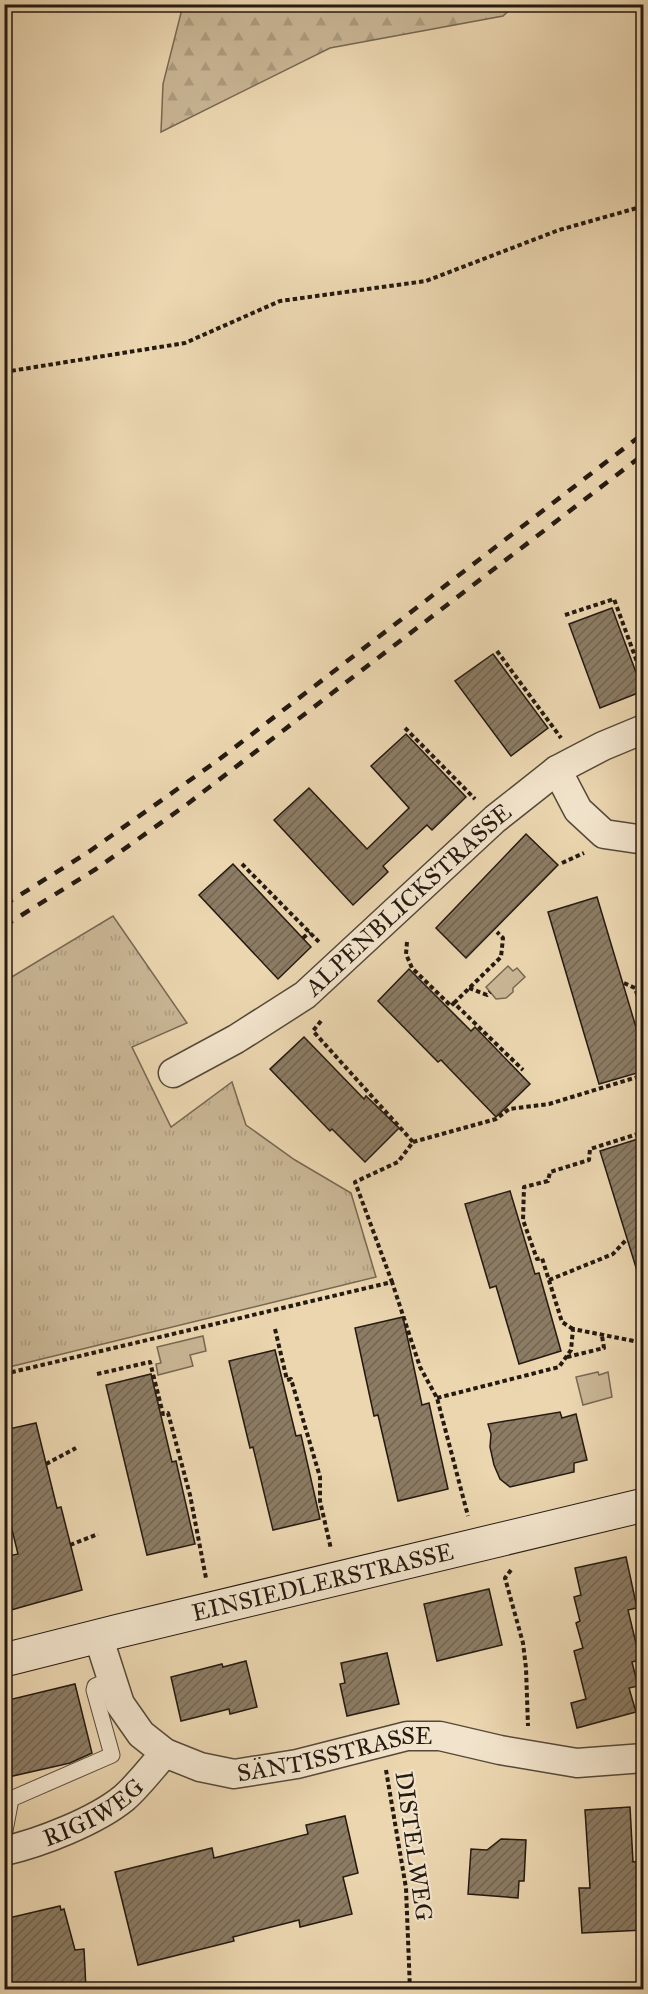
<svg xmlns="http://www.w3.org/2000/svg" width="648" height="1994" font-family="'IM FELL Great Primer',serif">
	<defs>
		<pattern id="grass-tufts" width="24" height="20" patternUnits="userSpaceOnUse" patternTransform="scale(1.5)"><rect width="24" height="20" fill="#c9b695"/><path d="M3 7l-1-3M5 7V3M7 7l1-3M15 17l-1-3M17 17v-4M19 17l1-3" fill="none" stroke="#ac9c7f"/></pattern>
		<pattern id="forest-firs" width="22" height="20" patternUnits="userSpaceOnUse" patternTransform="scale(1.5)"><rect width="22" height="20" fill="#c9b695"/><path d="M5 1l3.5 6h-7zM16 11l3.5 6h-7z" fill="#ac9c7f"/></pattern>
		<pattern id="building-hatch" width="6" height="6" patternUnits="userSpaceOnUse" patternTransform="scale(1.5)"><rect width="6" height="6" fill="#8c7c64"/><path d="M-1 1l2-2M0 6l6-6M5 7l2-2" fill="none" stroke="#726551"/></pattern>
	</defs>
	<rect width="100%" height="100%" fill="#ebd6b0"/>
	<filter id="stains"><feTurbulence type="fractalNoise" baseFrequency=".00333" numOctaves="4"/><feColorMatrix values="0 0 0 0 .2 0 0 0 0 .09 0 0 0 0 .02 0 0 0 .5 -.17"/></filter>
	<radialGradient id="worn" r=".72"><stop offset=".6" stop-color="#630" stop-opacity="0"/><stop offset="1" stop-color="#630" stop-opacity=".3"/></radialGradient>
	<path fill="url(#grass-tufts)" stroke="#776853" stroke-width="1.5" d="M113,916L187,1023L132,1047L171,1127L232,1082L246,1125L295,1160L351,1193L376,1277L5,1368V981Z"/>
	<path fill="url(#forest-firs)" stroke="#776853" stroke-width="1.5" d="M183,5V4L515,5L503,16L330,48L161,132L163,84Z"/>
	<g fill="#c9b695" stroke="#776853" stroke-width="1.5">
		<path d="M508,966L513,971L517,968L525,977L513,988V992L506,998L496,999L486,987Z"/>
		<path d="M203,1336L206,1351L190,1355L193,1366L158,1375L156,1364L161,1363L157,1347Z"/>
		<path d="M598,1372L599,1375L608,1372L612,1397L583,1405L576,1377Z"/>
	</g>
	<g fill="url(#building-hatch)" stroke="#251a11" stroke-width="1.5">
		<path d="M612,608L643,691L600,708L569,624Z"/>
		<path d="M493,654L548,728L511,756L455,681Z"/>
		<path d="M406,734L466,797L432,830L427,825L383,866L388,872L353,905L274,820L309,788L367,849L409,808L371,766Z"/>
		<path d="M526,834L558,865L466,958L436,928Z"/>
		<path d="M233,864L311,947L278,979L199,895Z"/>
		<path d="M597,897L644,1054V1071L599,1084L548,912Z"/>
		<path d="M409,969L471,1031L475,1027L530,1084L496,1117L441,1060L438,1062L378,1001Z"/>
		<path d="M304,1037L364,1099L366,1096L399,1128L365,1162L332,1129L330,1131L270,1069Z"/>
		<path d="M644,1137V1273L638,1274L600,1151Z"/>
		<path d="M510,1191L535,1274L539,1273L561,1351L519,1364L496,1286L490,1288L465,1204Z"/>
		<path d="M403,1317L422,1405L429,1403L448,1489L398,1501L378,1415L374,1416L355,1328Z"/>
		<path d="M275,1350L296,1436L301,1435L320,1519L273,1530L253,1447L250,1448L229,1361Z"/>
		<path d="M151,1374L172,1462L176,1461L195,1544L147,1555L106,1385Z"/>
		<path d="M560,1412L562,1418L576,1414L587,1460L574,1463V1472L510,1487L500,1479L494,1465L490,1447L491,1434L488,1424Z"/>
		<path d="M36,1423L57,1508L61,1507L82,1590L4,1612V1557L18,1554L4,1497V1430Z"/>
		<path d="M626,1557L637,1608L628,1610L640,1660L632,1662L638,1686L629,1688L636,1712L577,1728L571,1703L586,1699L574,1651L583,1648L576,1623L580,1621L574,1597L581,1595L575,1568Z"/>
		<path d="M489,1589L502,1645L437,1661L424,1604Z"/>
		<path d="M387,1653L399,1704L347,1716L340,1684L345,1683L341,1663Z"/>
		<path d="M246,1661L257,1707L230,1714L229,1709L181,1721L171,1677L222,1664L223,1667Z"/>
		<path d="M75,1684L92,1753L70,1763L4,1778V1701Z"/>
		<path d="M630,1807L633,1862L644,1861V1930L582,1933L579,1888H590L585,1810Z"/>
		<path d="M345,1816L358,1873L343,1877L352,1914L300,1927L299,1920L233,1937L234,1941L138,1965L115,1872L212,1848L214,1858L308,1834L306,1825Z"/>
		<path d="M501,1839L526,1840L524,1881H519L518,1898L468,1894L471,1849L487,1850Z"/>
		<path d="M60,1906L61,1910L64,1909L75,1950L84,1949L86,1989H4V1919Z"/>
	</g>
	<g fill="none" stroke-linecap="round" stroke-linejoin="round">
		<g stroke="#564939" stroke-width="17">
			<path id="lane" d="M4,1836L11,1799L112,1755L94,1690L95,1686L111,1679"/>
		</g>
		<g stroke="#564939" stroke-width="31">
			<g id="street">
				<path d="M557,770L578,810L604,834L638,839L644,838"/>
				<path id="s1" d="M173,1073L236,1039L305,995L495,819L557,770L603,746L644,729"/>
				<path id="s2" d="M98,1636L120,1704L141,1734L165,1753L200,1767L234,1774L297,1764L407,1736H440L500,1750L577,1763L644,1758"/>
				<path id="s3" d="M4,1851C40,1843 96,1821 124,1798C139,1785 152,1767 165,1753"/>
			</g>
		</g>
		<g stroke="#251a11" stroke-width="35">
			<g id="secondary">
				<path id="s4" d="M4,1660L119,1631L644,1505"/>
			</g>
		</g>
		<g stroke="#251a11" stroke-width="4" stroke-dasharray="4.5 3" stroke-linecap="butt">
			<path d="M4,372L185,343L280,301L426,281L559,230L644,206"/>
			<path d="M565,615L614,599L644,681"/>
			<path d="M497,651L561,738"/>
			<path d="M405,728L475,799"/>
			<path d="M562,863L584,853"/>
			<path d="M242,864L319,942"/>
			<path d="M303,938L310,932"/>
			<path d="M407,942L406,954L412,968L451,1006L454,1003L523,1070"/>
			<path d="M624,983L635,988L644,1014"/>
			<path d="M469,988L487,995L490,992"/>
			<path d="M454,1003L501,957L503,938L497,932"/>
			<path d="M321,1021L313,1031L413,1142L398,1162L355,1182L392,1282"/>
			<path d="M413,1142L496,1119L509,1109L549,1104L644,1075"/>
			<path d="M549,1280L613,1254L626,1240"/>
			<path d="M275,1329L287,1380L291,1379L320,1477V1501L331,1549"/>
			<path d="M573,1329L562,1322L542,1258L537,1259L523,1220L524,1187L548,1181L550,1172L589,1160L590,1149L644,1132"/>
			<path d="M567,1357L604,1348L602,1336"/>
			<path d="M4,1374L392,1282L420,1367L437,1398L468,1516"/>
			<path d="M97,1374L150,1362L163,1414L168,1413L190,1495L206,1578"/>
			<path d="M437,1398L559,1367L571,1350L573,1329L644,1343"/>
			<path d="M46,1464L76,1448"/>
			<path d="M70,1545L98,1534"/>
			<path d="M511,1570L505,1578L523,1643L526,1668L528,1726"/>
			<path d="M386,1770L406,1888L410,1990"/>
		</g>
		<use href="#lane" stroke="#f2e4cc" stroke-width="15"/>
		<use href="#street" stroke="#f2e4cc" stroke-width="28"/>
		<use href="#secondary" stroke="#f2e4cc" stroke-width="33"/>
		<g stroke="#251a11" stroke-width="4.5" stroke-dasharray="10 10" stroke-linecap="butt">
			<path d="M4,905L87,853L217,761L644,433"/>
			<path d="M4,926L96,869L186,805L644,454"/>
		</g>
	</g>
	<g text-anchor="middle" stroke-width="4.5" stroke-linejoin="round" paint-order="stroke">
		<g font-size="24" fill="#251a11" stroke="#f2e4cc">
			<text dy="8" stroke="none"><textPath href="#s1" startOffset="294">ALPENBLICKSTRASSE</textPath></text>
			<text dy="8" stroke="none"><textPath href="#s4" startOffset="328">EINSIEDLERSTRASSE</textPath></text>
			<text dy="8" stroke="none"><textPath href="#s2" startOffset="314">SÄNTISSTRASSE</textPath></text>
			<text dy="8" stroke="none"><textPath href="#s3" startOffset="98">RIGIWEG</textPath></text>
			<text transform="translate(414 1846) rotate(82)" y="8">DISTELWEG</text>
		</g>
	</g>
	<rect width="648" height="1994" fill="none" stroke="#ebd6b0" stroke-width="24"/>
	<rect x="6" y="6" width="636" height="1982" fill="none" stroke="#251a11" stroke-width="3"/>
	<rect x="12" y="12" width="624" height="1970" fill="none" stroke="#251a11" stroke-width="1.5"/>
	<rect width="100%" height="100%" filter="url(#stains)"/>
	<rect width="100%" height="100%" fill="url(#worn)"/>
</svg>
